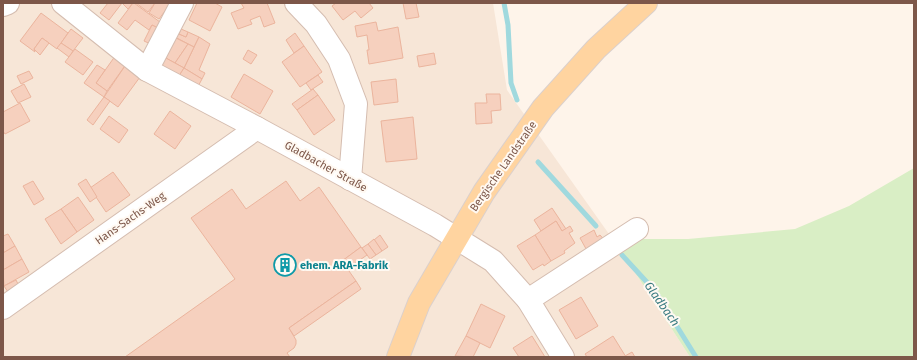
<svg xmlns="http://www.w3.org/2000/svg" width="917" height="360" font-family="'Fira Sans',sans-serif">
	<rect width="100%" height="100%" fill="#fef4ea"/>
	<path fill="#f7e6d7" d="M3,3H493L507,90L621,251L690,357H3Z"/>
	<path fill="#d9eec5" d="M914,168V357H690L621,251L631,239H688L795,229L849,206Z"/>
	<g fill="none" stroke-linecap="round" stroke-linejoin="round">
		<g stroke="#a0d9de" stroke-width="5">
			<path d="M504,3L508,25L511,83L517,100"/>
			<path d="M538,162L596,226"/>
			<path d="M622,255L655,291L696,357"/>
		</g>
	</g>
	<g fill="#f6d0be" stroke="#ebb49d">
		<path d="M108,3H122L109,20L100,13Z"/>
		<path d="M122,3H133L128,9Z"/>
		<path d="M133,3H134L164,25L162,30L152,25L149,30L135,20L127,30L118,23Z"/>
		<path d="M136,3H155L148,12Z"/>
		<path d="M155,3H171L159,19L149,13Z"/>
		<path d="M197,3H215L222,7L210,31L189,20Z"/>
		<path d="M241,3H267L275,23L264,27L260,16L250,20L252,24L238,29L231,13L244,8Z"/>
		<path d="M336,3H369L373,8L361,18L355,11L343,20L332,6Z"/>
		<path d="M403,3H416L419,17L406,19Z"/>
		<path d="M41,13L68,33L57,49L42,38L34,49L35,52L20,41Z"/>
		<path d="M376,22L378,31L398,27L403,58L369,64L367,50H369L367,35L357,37L355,26Z"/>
		<path d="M152,25L162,30L155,46L144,41Z"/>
		<path d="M178,28L181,29L179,34L186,37L188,32L199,37L194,47L173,36Z"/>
		<path d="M71,29L83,38L73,51L61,43Z"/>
		<path d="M181,29L188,32L186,37L179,34Z"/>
		<path d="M295,33L304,46L294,53L286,40Z"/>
		<path d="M199,37L210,44L199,70L205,73L202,79L184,68Z"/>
		<path d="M42,38L49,43L40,55L34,49Z"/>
		<path d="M176,38L188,44L175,63L164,57Z"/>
		<path d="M61,43L73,51L69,57L57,48Z"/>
		<path d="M188,44L194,47L184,68L175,63Z"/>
		<path d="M304,46L322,72L300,87L282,62Z"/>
		<path d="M75,49L93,62L83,75L65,62Z"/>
		<path d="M248,50L257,55L251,64L243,59Z"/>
		<path d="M118,52L127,63L107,91L96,83Z"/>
		<path d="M434,53L436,64L419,67L417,56Z"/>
		<path d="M164,57L184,68L177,79L157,68Z"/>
		<path d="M127,63L140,77L118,107L104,97Z"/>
		<path d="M97,65L105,70L96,83L107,91L104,97L84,83Z"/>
		<path d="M184,68L202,79L196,90L177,79Z"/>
		<path d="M29,71L33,78L21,84L17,76Z"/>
		<path d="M244,74L273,91L260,114L231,97Z"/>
		<path d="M318,75L323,82L311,90L306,83Z"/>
		<path d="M396,79L398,102L374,105L371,82Z"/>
		<path d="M24,84L31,97L18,103L11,91Z"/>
		<path d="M313,89L318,95L297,110L292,104Z"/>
		<path d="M486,94H500L501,110L491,111L492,123L476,124L475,103H487Z"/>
		<path d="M318,95L335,120L314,135L297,110Z"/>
		<path d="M104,97L110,101L93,125L87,120Z"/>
		<path d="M20,103L30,121L5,134L3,131V112Z"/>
		<path d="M170,111L191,126L175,149L154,134Z"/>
		<path d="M109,116L128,130L119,143L100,129Z"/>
		<path d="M413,117L417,159L386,162L381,121Z"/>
		<path d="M113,172L130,195L106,212L90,188Z"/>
		<path d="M86,179L97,197L90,202L78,184Z"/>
		<path d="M33,181L44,199L34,205L23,186Z"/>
		<path d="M286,181L300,201L319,187L361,247L342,261L356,281L289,328L296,340V344L294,348L287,353L290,357H125L235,279L191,218L232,189L246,209Z"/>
		<path d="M78,197L94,220L77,232L61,209Z"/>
		<path d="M552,208L566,229L562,231L556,221L541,231L534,220Z"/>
		<path d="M61,209L77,232L61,244L45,219Z"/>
		<path d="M556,221L562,231L570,226L573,231L569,233L575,243L564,251L565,253L551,261L535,235Z"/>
		<path d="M594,230L597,237L600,235L608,244L590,256L580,238Z"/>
		<path d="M8,234L15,246L3,253V236Z"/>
		<path d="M380,235L388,247L382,251L374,240Z"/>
		<path d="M535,235L551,261L544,266L543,264L533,270L517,246Z"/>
		<path d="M374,239L382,251L376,255L368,244Z"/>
		<path d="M368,244L376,255L370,259L362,248Z"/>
		<path d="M15,246L22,259L3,270V253Z"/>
		<path d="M361,247L367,255L347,269L342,261Z"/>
		<path d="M22,259L29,272L4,286L3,270Z"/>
		<path d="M16,280L19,286L8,292L4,286Z"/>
		<path d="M356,281L361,289L294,336L289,328Z"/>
		<path d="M581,297L598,326L576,339L559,310Z"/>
		<path d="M481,304L505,316L490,348L466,336Z"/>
		<path d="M466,336L480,343L473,357L455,356Z"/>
		<path d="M532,336L545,357H519L513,348Z"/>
		<path d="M613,336L626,357H587L585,354Z"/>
		<path d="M632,352L635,357H626L625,356Z"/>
	</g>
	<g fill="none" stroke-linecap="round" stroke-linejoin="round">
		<g stroke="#d5bdb0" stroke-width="24">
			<g id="minor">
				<path d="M63,3L147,70L257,128L435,225L493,261L528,300L563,357"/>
				<path d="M296,3L316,24L339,59L356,104L350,179"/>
				<path d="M3,5L8,3"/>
				<path d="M147,70L182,3"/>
				<path d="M528,300L637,229"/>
				<path d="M3,308L257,128"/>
			</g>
		</g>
		<g stroke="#dbd0cc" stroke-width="24">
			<path id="major" d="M398,357L419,303L484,192L543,108L596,49L646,3"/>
		</g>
		<use href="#minor" stroke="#fff" stroke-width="22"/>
		<use href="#major" stroke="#ffd4a0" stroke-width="22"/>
	</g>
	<defs>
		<g id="building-ring" transform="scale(1.15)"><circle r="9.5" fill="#fff9f2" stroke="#0f9aa8" stroke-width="1.5"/><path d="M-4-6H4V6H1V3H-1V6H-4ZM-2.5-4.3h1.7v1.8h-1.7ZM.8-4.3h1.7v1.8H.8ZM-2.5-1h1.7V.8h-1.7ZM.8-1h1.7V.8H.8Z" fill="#0f9aa8"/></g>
	</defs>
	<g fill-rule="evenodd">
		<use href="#building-ring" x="285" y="265"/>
	</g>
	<g text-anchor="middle" stroke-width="4" stroke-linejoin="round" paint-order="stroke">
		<g font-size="11" fill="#7d5749" stroke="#fff9f2">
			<text transform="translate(326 166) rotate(29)" y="4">Gladbacher Straße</text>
			<text transform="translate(503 166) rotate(-55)" y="4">Bergische Landstraße</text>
			<text transform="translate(130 218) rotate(-35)" y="4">Hans-Sachs-Weg</text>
		</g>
		<g font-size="11" font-weight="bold" fill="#0d838f" stroke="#fff9f2" text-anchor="start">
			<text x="300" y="269">ehem. ARA-Fabrik</text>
		</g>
		<g font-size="12" font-style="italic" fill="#3a7c82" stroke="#fff9f2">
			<text transform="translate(662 304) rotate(55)" y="4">Gladbach</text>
		</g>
	</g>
	<rect width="917" height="360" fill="none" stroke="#7d5749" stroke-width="8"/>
</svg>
